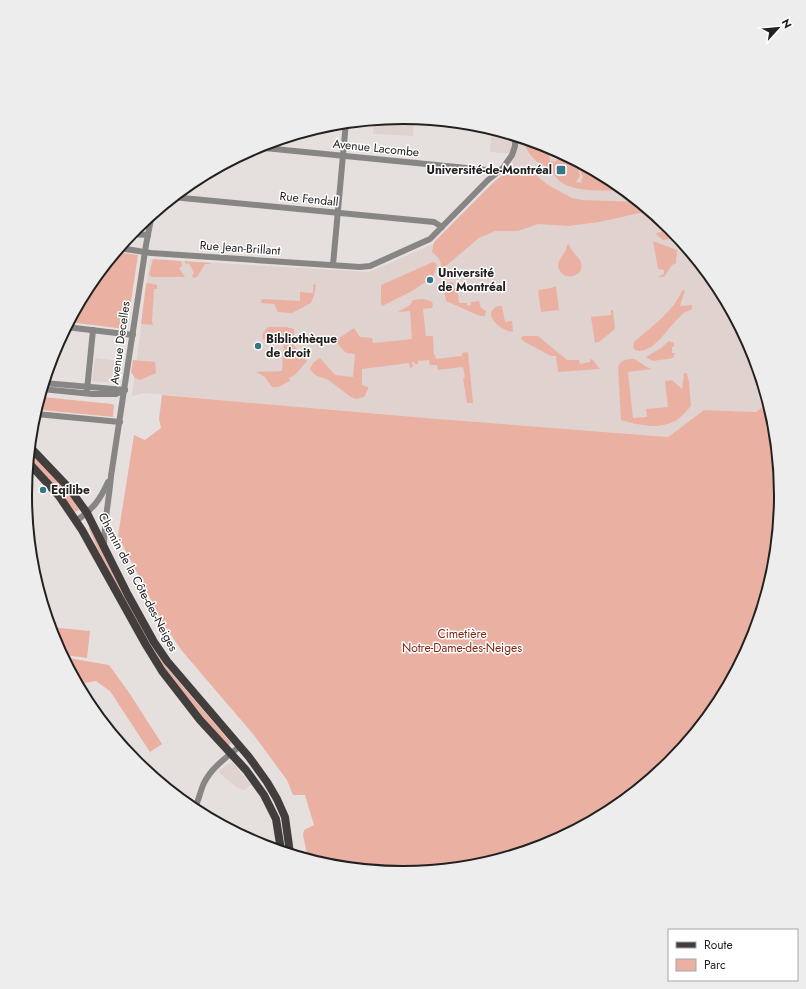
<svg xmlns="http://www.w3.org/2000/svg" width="806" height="989" font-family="Jost,sans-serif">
	<rect width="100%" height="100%" fill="#e5e0de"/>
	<g fill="#e0d2cf">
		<path d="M403,117L414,118L413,136L373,134L374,119Z"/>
		<path d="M492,128L548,145L613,180L670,227L717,285L752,350L768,403L756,412L704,410L668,437L426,418L145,393L132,396L150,259L369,272L433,244L485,190L501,176L515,154L490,152Z"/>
		<path d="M95,358L122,361L120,379L116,383L92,381Z"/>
		<path d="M232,762L251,785L244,790L236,787L219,773V771L225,766Z"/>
	</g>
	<g fill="#eab1a3">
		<path d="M525,138L550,147L549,152L550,161L556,162L559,152L577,161L580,176L576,182L582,183L581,180L583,177L581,173L579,162L613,180L626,191C608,190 576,193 561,182C555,178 553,170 546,167C535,161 524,152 525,138Z"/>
		<path d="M519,167L530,170L548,185L572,198L582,200L639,202L663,221L656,220L649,211L599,222L568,226L538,224L518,231H495L479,238L441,270C442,261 439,258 432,252L434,242L495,181L510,169Z"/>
		<path d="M662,227L671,228L678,237L663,240L657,235L656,233L661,232Z"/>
		<path d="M653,241L677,250L676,263L672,265L664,277H659V276L664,274V270L658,269Z"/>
		<path d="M569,244C572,256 586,258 580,272C576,275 573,277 568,276C565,276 562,274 560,271C553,261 567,254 567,245Z"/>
		<path d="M116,252L138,255L127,328L125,329L69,322L89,284Z"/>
		<path d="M153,259L181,261L182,266L179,268L185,277H152L149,275Z"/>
		<path d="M184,261L211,263L210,264H205L197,277L193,278L192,275L194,273L189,263L186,264Z"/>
		<path d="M433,262L437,264L433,277L412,291L382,306L381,303V285Z"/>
		<path d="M453,282L454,288H457L459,303H467V306L471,305V302L479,301L481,308L486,311L485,316H480L446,301L444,290L448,283Z"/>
		<path d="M148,283L157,285V289H154L152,321L153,325L141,324L146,284Z"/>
		<path d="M313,284L316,285L314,295L311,303L292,313L278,312L274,304L261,303L262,299L300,301V292L313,293Z"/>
		<path d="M556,286L559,310L541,312L538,290L551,288Z"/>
		<path d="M685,290L680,306L692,305V309C690,311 686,311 684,313C671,322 653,357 635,350L633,347L634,342C651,327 672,313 682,291Z"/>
		<path d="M424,299L431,301L433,304L432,308L423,309L426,336H433L434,355H435L436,359L462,356V353L468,352L473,403H467L463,378L465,377L463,367L438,370L437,365H430L429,360L418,361V364H415L414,362H412L413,367L410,368L409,363L362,369V385L368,387V389L364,397L356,399L351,397L327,379L317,376L311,371L310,368L314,362L320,358L335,375L353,377L355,354L346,353L335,341L354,328L360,337L372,338L373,343L412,339L410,311L398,312L410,305L413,300Z"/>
		<path d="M498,306H502L505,322L512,321L513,332C501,331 480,314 498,306Z"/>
		<path d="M611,310H613L615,329L599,342L595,343L591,317L611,315Z"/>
		<path d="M268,327H286L294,329V346L307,361L295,375L289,378L290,381L278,387H272L265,377L256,372C264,371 273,372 282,371L284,341L262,339L263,333Z"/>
		<path d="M523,336H538L567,360H579L580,364L590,362V359L593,360L600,369L558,372L556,356H551L523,341L521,338Z"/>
		<path d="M669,341L674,343V347H672V353H675L673,358L653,361L647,358L646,357L661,348Z"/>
		<path d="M634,359C640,361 644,367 652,369L628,372L633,418L647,417L646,409L668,407L665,381L672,380L682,389L684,373H687L688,379L689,382L691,406C686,411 681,418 675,421C659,430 638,425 621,420L618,367C621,359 627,359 634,359Z"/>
		<path d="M133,360L155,362L156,373L140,380L135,378L131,372Z"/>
		<path d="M162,395L426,418L668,437L704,410L756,412L768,403L774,421L781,495L774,568L752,639L717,705L670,762L613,809L547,844L477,865L403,872L329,865L308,859L303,835L304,830L314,825L305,795H293L287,780L253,734L182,651L163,623L118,536L134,435L145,440L161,428L159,419Z"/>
		<path d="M43,397L112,404L114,405L113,417L42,410Z"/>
		<path d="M33,456C47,470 73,493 79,510L75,512L61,493L29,458Z"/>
		<path d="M90,526L147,636L145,637L96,546L89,529V527Z"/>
		<path d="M50,627L90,631L87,658L65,655V650L59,649L54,639Z"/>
		<path d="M147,636L168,669L231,743L229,746L209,724L179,687L166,670L146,637Z"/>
		<path d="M63,657L109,665L130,694L162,744L150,752L110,691L96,681L78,684Z"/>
	</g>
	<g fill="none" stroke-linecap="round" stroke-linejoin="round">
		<g stroke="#888685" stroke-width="6">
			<path d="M254,147L487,170L494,174"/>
			<path d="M172,197L434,222L442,227"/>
			<path d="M130,234L148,235"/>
			<path d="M119,248L151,253L360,267L370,266L430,239L488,180L503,168L512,155L515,146V135"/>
			<path d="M333,265L346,122"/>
			<path d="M66,327L133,335"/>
			<path d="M44,383L125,390"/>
			<path d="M42,389L92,394H116L125,390"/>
			<path d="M87,390L93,330"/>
			<path d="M36,414L120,422"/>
			<path d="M32,449L37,406"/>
			<path d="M76,521C93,509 100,500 108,482"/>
			<path d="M104,546C104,523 109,500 111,476L146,245L152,214"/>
			<path d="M194,809C199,801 200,791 204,783C212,767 227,757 240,746"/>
		</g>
		<g stroke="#413e3d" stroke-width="8">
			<path d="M30,447L69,488L87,513L128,595L154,642L167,661L249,757L267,782L277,799L285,817L290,853"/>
			<path d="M28,462L59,496L82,530L146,645L162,671L200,720L246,770L264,795L276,819L281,850"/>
		</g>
	</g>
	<g fill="#347887" stroke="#fff" stroke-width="1.5">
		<rect x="556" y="165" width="10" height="10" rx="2"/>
		<circle cx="430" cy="280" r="4"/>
		<circle cx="258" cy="346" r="4"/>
		<circle cx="43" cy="490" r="4"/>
	</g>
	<g text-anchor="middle" stroke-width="3" stroke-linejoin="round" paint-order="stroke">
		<g font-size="12" fill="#232120" stroke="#fff">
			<text transform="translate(376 148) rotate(6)" y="4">Avenue Lacombe</text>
			<text transform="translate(309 199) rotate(6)" y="4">Rue Fendall</text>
			<text transform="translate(240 248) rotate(4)" y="4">Rue Jean-Brillant</text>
			<text transform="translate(120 343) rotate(-82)" y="4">Avenue Decelles</text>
			<text transform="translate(138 582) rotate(62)" y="4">Chemin de la Côte-des-Neiges</text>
		</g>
		<g font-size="12" font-weight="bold" fill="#232120" stroke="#fff" text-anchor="start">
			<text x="552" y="174" text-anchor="end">Université-de-Montréal</text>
			<text x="438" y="277">Université<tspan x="438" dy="14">de Montréal</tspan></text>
			<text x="266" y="343">Bibliothèque<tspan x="266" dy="14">de droit</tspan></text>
			<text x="51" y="494">Eqilibe</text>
		</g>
		<g font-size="12" fill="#862610" stroke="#fff">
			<text x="462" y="638">Cimetière<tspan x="462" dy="14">Notre-Dame-des-Neiges</tspan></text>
		</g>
	</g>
	<path d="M0 0H806V989H0ZM32 495a371 371 0 1 1 742 0a371 371 0 1 1-742 0Z" fill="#ededed" fill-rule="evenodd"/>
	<path fill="none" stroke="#232120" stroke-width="2" d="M32 495a371 371 0 1 1 742 0a371 371 0 1 1-742 0Z"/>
	<rect x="668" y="929" width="130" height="52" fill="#ffffff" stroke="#a7a6a6"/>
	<rect x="676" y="942" width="20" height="6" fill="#413e3d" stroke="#a7a6a6"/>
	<text x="704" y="949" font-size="12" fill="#232120">Route</text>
	<rect x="676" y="959" width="20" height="12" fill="#eab1a3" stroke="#a7a6a6"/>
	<text x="704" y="969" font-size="12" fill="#232120">Parc</text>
	<g transform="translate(778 28) rotate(63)" stroke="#ffffff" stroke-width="3" paint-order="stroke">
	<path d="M0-3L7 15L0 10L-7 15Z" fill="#232120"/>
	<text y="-6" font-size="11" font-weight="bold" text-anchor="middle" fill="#232120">N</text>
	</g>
</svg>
